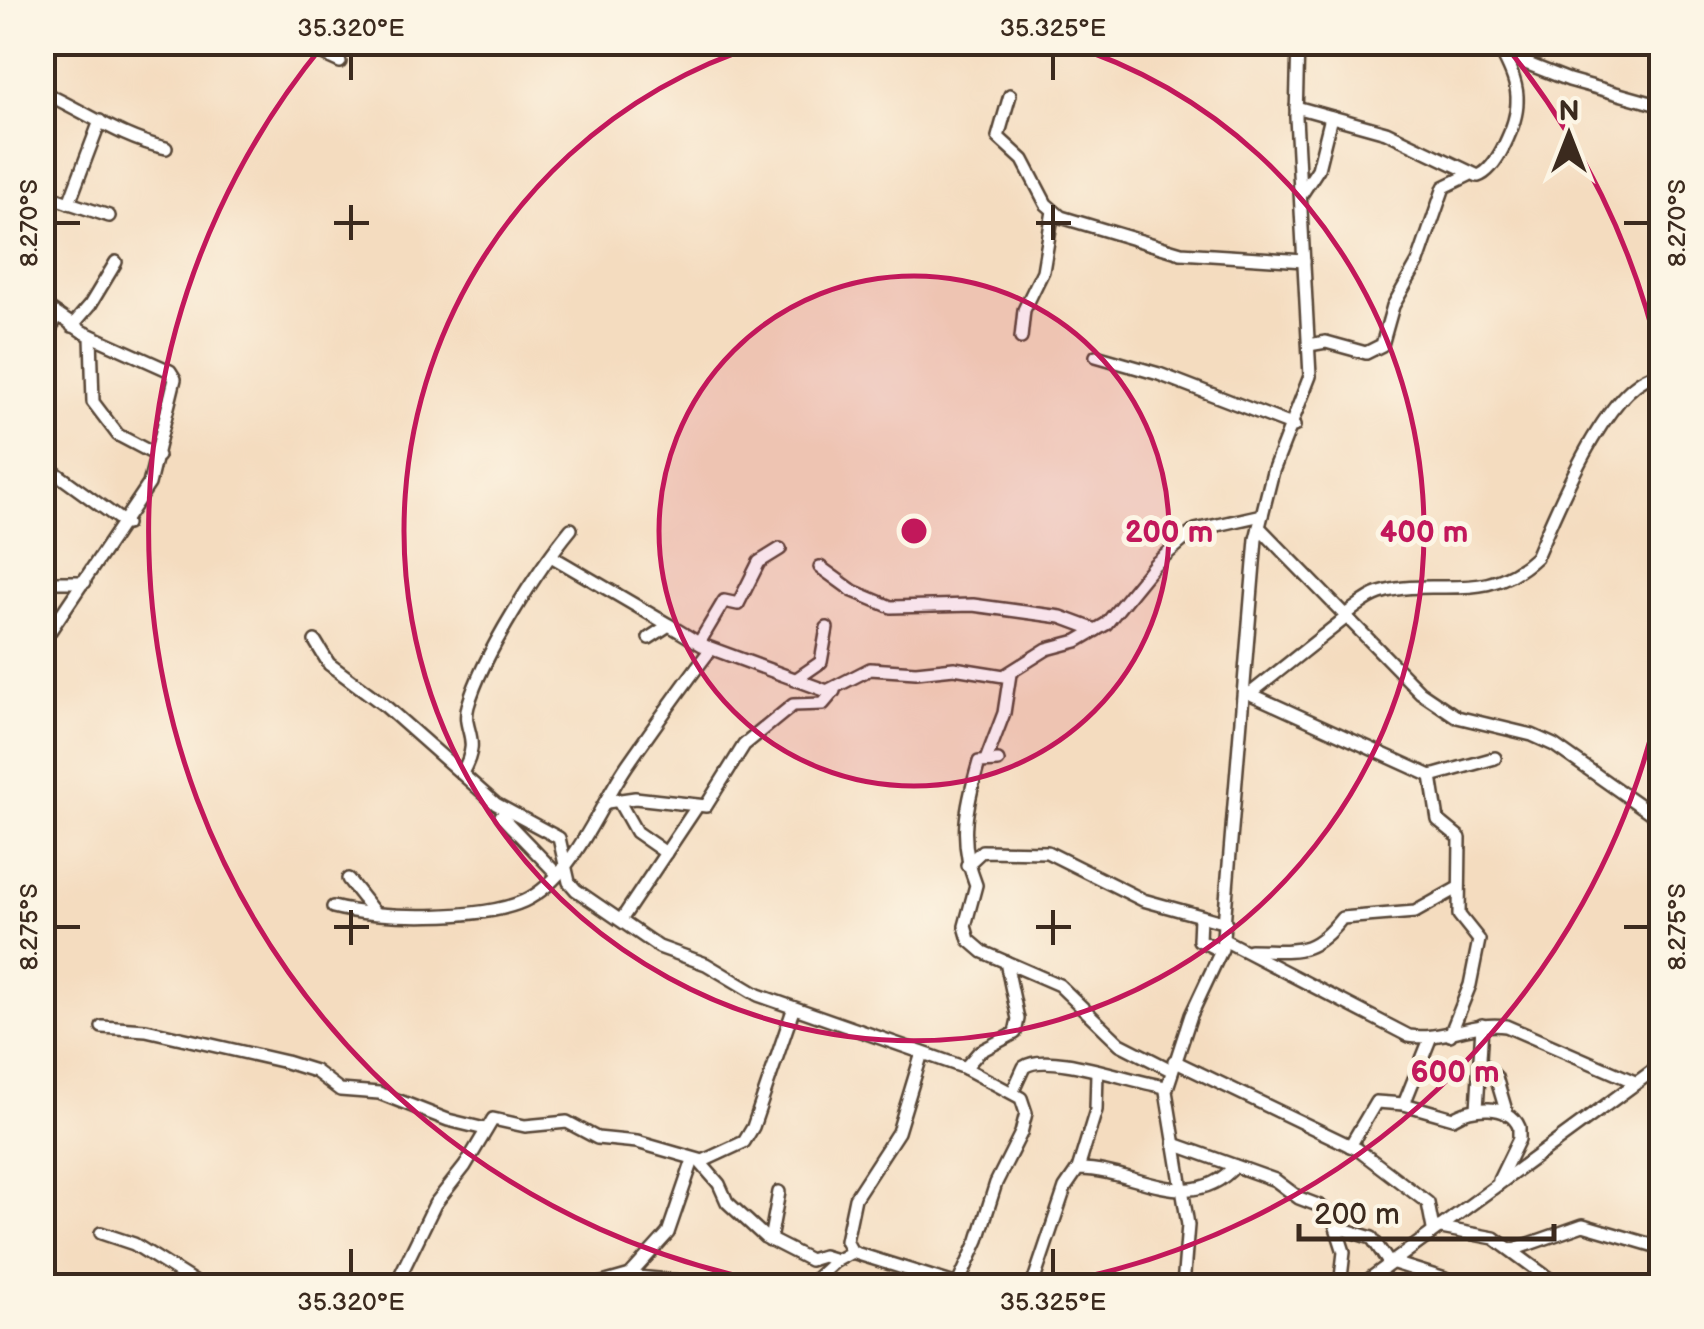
<svg xmlns="http://www.w3.org/2000/svg" width="1704" height="1329" font-family="'Balsamiq Sans',sans-serif">
	<rect width="100%" height="100%" fill="#fcf5e5"/>
	<filter id="ink" filterUnits="userSpaceOnUse"><feTurbulence type="fractalNoise" baseFrequency=".01" numOctaves="2"/><feDisplacementMap in="SourceGraphic" scale="20" xChannelSelector="R" yChannelSelector="G"/><feConvolveMatrix kernelMatrix="1 2 1 2 8 2 1 2 1" color-interpolation-filters="sRGB"/></filter>
	<filter id="wash" filterUnits="userSpaceOnUse"><feTurbulence type="fractalNoise" baseFrequency=".0048" numOctaves="4" result="noise"/><feDisplacementMap in="SourceGraphic" scale="40" xChannelSelector="R" yChannelSelector="G"/><feGaussianBlur stdDeviation="2.25" result="paint"/><feColorMatrix in="noise" values="0 0 0 0 0 0 0 0 0 0 0 0 0 0 0 0 0 1.4 0 .05"/><feComposite in="paint" operator="in"/></filter>
	<g filter="url(#wash)">
		<rect width="100%" height="100%" fill="#f4dcbf"/>
	</g>
	<g filter="url(#ink)">
		<g fill="none" stroke-linecap="round" stroke-linejoin="round">
			<g stroke="#574536" stroke-width="16">
				<g id="minor">
					<path d="M296,42L340,62"/>
					<path d="M1472,42L1569,80L1662,106"/>
					<path d="M42,92C85,111 120,138 166,148"/>
					<path d="M1010,95L998,137L1023,160L1046,204L1061,217L1181,253L1304,261"/>
					<path d="M1296,107L1386,132L1478,176C1497,170 1517,123 1517,102C1518,86 1511,71 1504,57"/>
					<path d="M42,194L109,216"/>
					<path d="M1301,195L1318,169L1331,117"/>
					<path d="M69,203L100,121"/>
					<path d="M42,304L83,332L170,371L175,379L149,484L42,643"/>
					<path d="M72,326L90,305L116,262"/>
					<path d="M91,336L93,402L118,435L158,456"/>
					<path d="M1021,338L1024,310L1043,271L1053,211"/>
					<path d="M1309,345L1326,342L1366,353L1382,345L1393,306L1418,262L1444,187L1469,175"/>
					<path d="M42,347L57,316"/>
					<path d="M1096,356L1159,374L1294,426"/>
					<path d="M42,463L126,524"/>
					<path d="M1259,527L1420,692L1457,717L1532,735L1554,745L1662,821"/>
					<path d="M551,556L669,625"/>
					<path d="M820,567L853,591L891,607L973,605L1061,617L1096,630"/>
					<path d="M42,588L55,582H85"/>
					<path d="M1346,614C1357,607 1367,597 1380,593C1435,576 1484,606 1536,557C1556,512 1609,376 1662,374"/>
					<path d="M649,638L669,625L702,645L827,691L870,669L916,672L954,668L1004,676L1047,649L1077,641L1106,624L1155,564L1195,530L1262,515"/>
					<path d="M315,641L329,664L384,705L496,804L559,838L569,882L576,890L659,947L706,964L758,995L963,1067L1021,1098L1026,1113L1021,1133L996,1183L978,1240L957,1286"/>
					<path d="M699,643L724,601L738,604L759,562L780,549"/>
					<path d="M795,680L821,662L827,628"/>
					<path d="M1244,691L1431,776L1495,758"/>
					<path d="M1251,693L1348,616"/>
					<path d="M986,760L1004,713L1010,674"/>
					<path d="M998,761L979,762C966,807 958,840 976,885L965,926L969,940L983,952L1059,985L1120,1044L1171,1070"/>
					<path d="M462,773C483,736 461,732 468,706C482,656 538,569 571,529"/>
					<path d="M1431,776L1438,820L1460,838L1459,915L1479,940L1470,985L1450,1035"/>
					<path d="M618,800L636,832L666,853"/>
					<path d="M607,802L635,798L706,806L744,745L793,705L823,704L834,691"/>
					<path d="M501,816L556,873"/>
					<path d="M967,865L982,851L1047,852L1143,900L1226,923"/>
					<path d="M348,879L374,912"/>
					<path d="M333,907C377,919 482,920 524,901C575,877 599,804 630,761C656,724 683,685 711,649"/>
					<path d="M1200,917L1199,940L1221,951"/>
					<path d="M621,920L696,808"/>
					<path d="M1224,940L1409,1036C1443,1041 1472,1021 1506,1026L1635,1082"/>
					<path d="M1250,950C1296,950 1311,957 1342,918L1415,912L1456,889"/>
					<path d="M102,1027L146,1030L286,1062L315,1071L340,1090L379,1093L448,1120L485,1129"/>
					<path d="M1174,1061L1357,1149L1428,1203L1433,1229"/>
					<path d="M1481,1062L1496,1077L1507,1114"/>
					<path d="M965,1068L979,1052L1015,1033L1018,1019L1006,962"/>
					<path d="M1013,1091L1024,1067C1048,1050 1134,1083 1167,1087"/>
					<path d="M1404,1104L1430,1039"/>
					<path d="M1477,1109L1482,1025"/>
					<path d="M1174,1144L1275,1180L1299,1198L1320,1206L1333,1218L1344,1252L1340,1286"/>
					<path d="M1350,1146L1376,1102L1404,1104L1453,1118C1471,1106 1509,1103 1519,1127V1139L1499,1180"/>
					<path d="M699,1161L719,1184L727,1202L765,1237L810,1260L823,1256L836,1260"/>
					<path d="M1078,1169L1096,1110L1097,1072"/>
					<path d="M1336,1227L1372,1238L1389,1263"/>
					<path d="M1436,1227L1494,1238L1559,1286"/>
					<path d="M101,1233L134,1244L201,1286"/>
					<path d="M770,1240L779,1192"/>
					<path d="M1512,1250L1583,1225L1662,1248"/>
					<path d="M852,1252L846,1241L855,1198L898,1132L922,1053"/>
					<path d="M1391,1262L1445,1279"/>
					<path d="M629,1276L668,1233L693,1160"/>
					<path d="M395,1286L435,1204L465,1166L493,1119L525,1126L567,1122L597,1138L637,1142L703,1161L744,1142L753,1127L793,1010"/>
					<path d="M592,1286L627,1276L731,1286"/>
					<path d="M808,1286L834,1262L852,1252L961,1286"/>
					<path d="M1032,1286L1065,1188L1078,1169C1133,1168 1190,1217 1235,1166"/>
					<path d="M1183,1286L1188,1225L1166,1091L1191,1015L1222,949L1256,539L1273,471L1310,376L1296,117L1298,42"/>
					<path d="M1360,1286L1662,1064"/>
				</g>
			</g>
			<use href="#minor" stroke="#fff" stroke-width="11"/>
		</g>
	</g>
	<path fill="none" stroke="#3b2a1e" stroke-width="4" d="M351,55V80M1053,55V80M351,205V240M1053,205V240M55,223H80M334,223H369M1036,223H1071M1624,223H1649M351,910V945M1053,910V945M55,927H80M334,927H369M1036,927H1071M1624,927H1649M351,1249V1274M1053,1249V1274"/>
	<circle cx="914" cy="531" r="255" fill="#c2185b" fill-opacity=".12"/>
	<g fill="none" stroke="#c2185b" stroke-width="5">
		<circle cx="914" cy="531" r="255"/>
		<path d="M1063 43A510 510 0 1 1 765 43"/>
		<path d="M1661 697A765 765 0 0 1 1040 1286M788 1286A765 765 0 0 1 324 44M1504 44A765 765 0 0 1 1661 365"/>
	</g>
	<circle cx="914" cy="531" r="15" fill="#c2185b" stroke="#fcf5e5" stroke-width="5"/>
	<g font-size="30" text-anchor="middle" font-weight="bold" fill="#c2185b" stroke="#fcf5e5" stroke-width="10" stroke-linejoin="round" paint-order="stroke">
		<text x="1169" y="542">200 m</text>
		<text x="1424" y="542">400 m</text>
		<text x="1455" y="1082">600 m</text>
	</g>
	<rect width="1704" height="1329" fill="none" stroke="#fcf5e5" stroke-width="110"/>
	<g transform="translate(1569 135)" stroke="#fcf5e5" stroke-width="8" paint-order="stroke">
	<path d="M0-8L18 38L0 25L-18 38Z" fill="#3b2a1e"/>
	<text y="-15" font-size="28" font-weight="bold" text-anchor="middle" fill="#3b2a1e">N</text>
	</g>
	<path d="M1299 1224v15h255v-15" fill="none" stroke="#3b2a1e" stroke-width="5"/>
	<text x="1314" y="1224" font-size="30" fill="#3b2a1e" stroke="#fcf5e5" stroke-width="8" paint-order="stroke">200 m</text>
	<rect x="55" y="55" width="1594" height="1219" fill="none" stroke="#3b2a1e" stroke-width="4"/>
	<g font-size="25" text-anchor="middle" fill="#3b2a1e">
		<text x="351" y="36">35.320°E</text>
		<text x="1053" y="36">35.325°E</text>
		<text transform="translate(28 223) rotate(-90)" y="9">8.270°S</text>
		<text transform="translate(1676 223) rotate(-90)" y="9">8.270°S</text>
		<text transform="translate(28 927) rotate(-90)" y="9">8.275°S</text>
		<text transform="translate(1676 927) rotate(-90)" y="9">8.275°S</text>
		<text x="351" y="1310">35.320°E</text>
		<text x="1053" y="1310">35.325°E</text>
	</g>
</svg>
